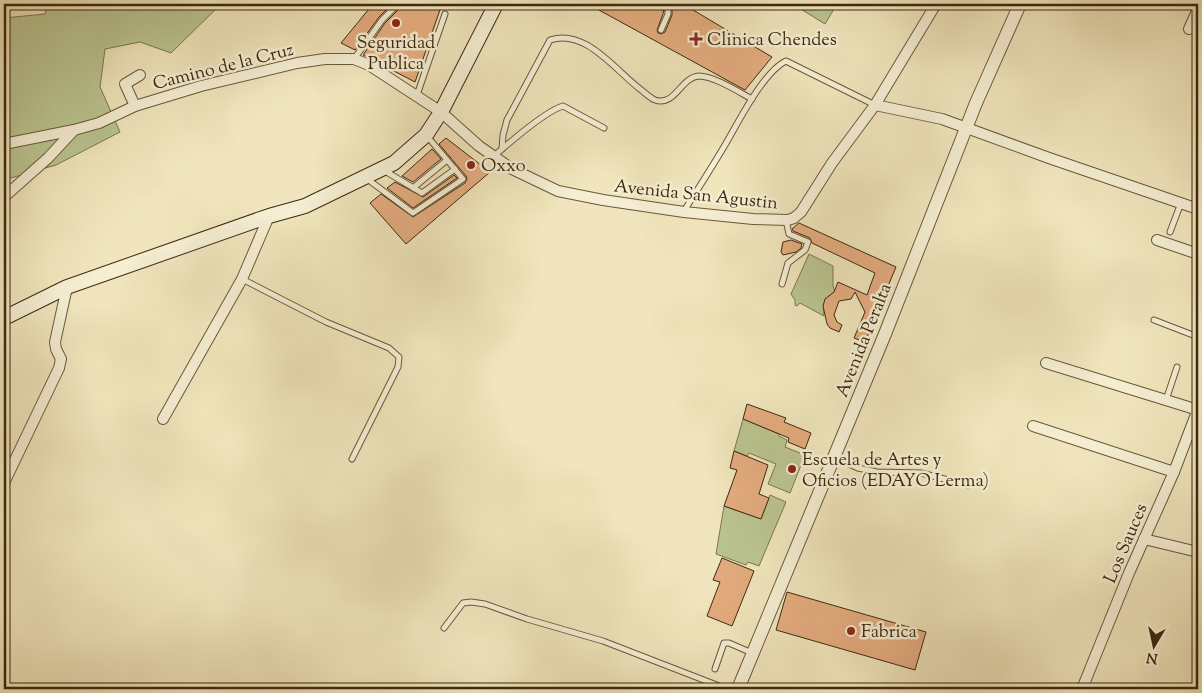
<svg xmlns="http://www.w3.org/2000/svg" width="1202" height="693" font-family="'Sorts Mill Goudy',serif">
	<rect width="100%" height="100%" fill="#f0e5bc"/>
	<filter id="stains"><feTurbulence type="fractalNoise" baseFrequency=".004" numOctaves="4"/><feColorMatrix values="0 0 0 0 .2 0 0 0 0 .09 0 0 0 0 .02 0 0 0 .5 -.17"/></filter>
	<radialGradient id="worn" r=".72"><stop offset=".6" stop-color="#630" stop-opacity="0"/><stop offset="1" stop-color="#630" stop-opacity=".3"/></radialGradient>
	<g fill="#bac490" stroke="#7b7650">
		<path d="M48,4H221L171,53L140,42L105,49L100,87L120,132L56,165L4,180V18L45,14Z"/>
		<path d="M797,4H837L825,24L796,6Z"/>
		<path d="M809,254L833,266V286L835,292C824,298 823,304 824,316L800,303L797,306L795,305V300L791,294Z"/>
		<path d="M743,419L779,434V436L787,440L785,447L805,455L790,493L768,484L776,464L749,453L747,456L734,451Z"/>
		<path d="M770,495L786,502L759,566L748,562L746,565L716,554L724,506L761,519Z"/>
	</g>
	<g fill="#e4ac7f" stroke="#3c290f">
		<path d="M373,4H392L379,17L355,50L341,43Z"/>
		<path d="M402,4H442L415,82L363,55L385,23L401,7Z"/>
		<path d="M588,4H656L657,7L664,11L657,30L658,33L661,34L665,32L672,15V7L668,4H683L772,57L745,90Z"/>
		<path d="M446,138L490,172L406,244L370,203L381,194L413,217L465,183L467,179L466,176L439,144Z"/>
		<path d="M432,149L441,159L413,182L402,176Z"/>
		<path d="M454,175L457,178L413,208L387,188L395,182L423,197Z"/>
		<path d="M799,223L896,267L875,317H873L867,332L869,333L864,342L854,338L865,312L855,292L851,299L839,301L834,315L837,322L842,325L839,332L830,328L827,324L823,306L825,299L834,292L838,282L867,295L875,273L812,243L810,238L793,231L792,229Z"/>
		<path d="M791,240L802,244L801,248L796,252L783,255L781,252L783,242Z"/>
		<path d="M747,404L786,418L784,422L811,433L805,449L788,442L789,438L743,419Z"/>
		<path d="M734,451L768,465L759,494L769,498L761,519L724,506L737,470L730,468Z"/>
		<path d="M722,558L754,571L732,626L707,616L720,582L713,580Z"/>
		<path d="M787,592L926,632L915,670L776,630Z"/>
	</g>
	<g fill="none" stroke-linecap="round" stroke-linejoin="round">
		<g stroke="#69583a" stroke-width="7">
			<g id="service">
				<path d="M660,4L668,9V14L661,30"/>
				<path d="M354,59L382,20L398,4"/>
				<path d="M417,95L445,14"/>
				<path d="M502,149L503,135L507,120L550,40C585,28 615,70 640,89C644,92 650,98 655,100C675,107 681,77 699,76C714,76 739,92 752,99"/>
				<path d="M494,156C509,143 545,111 563,106L604,128"/>
				<path d="M385,171L422,193L455,169"/>
				<path d="M366,178L413,213L463,179L427,136"/>
				<path d="M413,188L447,160"/>
				<path d="M684,211C698,189 712,167 725,145C738,123 763,72 786,61L788,62L875,105"/>
				<path d="M1170,232L1181,203"/>
				<path d="M242,279L326,322L389,348L399,357L398,367L352,459"/>
				<path d="M782,284L788,263L805,250L808,242L789,234L786,220"/>
				<path d="M1154,320L1198,337"/>
				<path d="M1166,400L1177,367"/>
				<path d="M835,458L858,468L877,472L921,473L968,485"/>
				<path d="M444,628L463,603L471,602L485,604L527,619L603,641L727,689"/>
				<path d="M715,669L724,643H729L752,653"/>
			</g>
		</g>
		<g stroke="#69583a" stroke-width="12">
			<g id="minor">
				<path d="M1189,29L1198,9"/>
				<path d="M875,105L936,4"/>
				<path d="M135,106L125,84L140,75"/>
				<path d="M4,144L74,130L99,123L135,106L201,86L297,63L325,59H354L369,65L441,112L479,146L512,169L558,191L603,200L684,212L753,219L788,220L794,218L801,212L832,163L875,105L942,119L1049,158L1198,209"/>
				<path d="M4,197L48,158L74,130"/>
				<path d="M1157,240L1198,254"/>
				<path d="M1046,363L1198,410"/>
				<path d="M163,419L242,279L269,216"/>
				<path d="M1033,426L1174,472"/>
				<path d="M4,483L59,368L61,359L56,349L55,342L67,287"/>
				<path d="M1144,539L1198,552"/>
				<path d="M1082,689L1129,573L1174,472L1198,409"/>
			</g>
		</g>
		<g stroke="#69583a" stroke-width="14">
			<path id="tertiary" d="M738,689L885,334L976,103L1020,4"/>
		</g>
		<g stroke="#3c290f" stroke-width="16">
			<path id="secondary" d="M4,318L67,287L269,216L305,206L394,163L426,135L441,112L496,4"/>
		</g>
		<use href="#service" stroke="#f5eed3" stroke-width="5"/>
		<use href="#minor" stroke="#f5eed3" stroke-width="10"/>
		<use href="#tertiary" stroke="#f5eed3" stroke-width="12"/>
		<use href="#secondary" stroke="#f5eed3" stroke-width="14"/>
	</g>
	<g fill="#8f2418" stroke="#f5eed3" stroke-width="2">
		<circle cx="396" cy="23" r="5"/>
		<path d="M693.5 31.5h5v5h5v5h-5v5h-5v-5h-5v-5h5z"/>
		<circle cx="471" cy="165" r="5"/>
		<circle cx="792" cy="469" r="5"/>
		<circle cx="851" cy="631" r="5"/>
	</g>
	<g text-anchor="middle" stroke-width="5" stroke-linejoin="round" paint-order="stroke">
		<g font-size="18" fill="#3c290f" stroke="#f5eed3" text-anchor="start">
			<text x="707" y="45">Clinica Chendes</text>
			<text x="396" y="48" text-anchor="middle">Seguridad<tspan x="396" dy="21">Publica</tspan></text>
			<text x="481" y="171">Oxxo</text>
			<text x="802" y="465">Escuela de Artes y<tspan x="802" dy="21">Oficios (EDAYO Lerma)</tspan></text>
			<text x="861" y="637">Fabrica</text>
		</g>
		<g font-size="18" fill="#3c290f" stroke="#f5eed3">
			<text transform="translate(223 66) rotate(-14)" y="6">Camino de la Cruz</text>
			<text transform="translate(696 194) rotate(6)" y="6">Avenida San Agustin</text>
			<text transform="translate(863 340) rotate(-68)" y="6">Avenida Peralta</text>
			<text transform="translate(1125 543) rotate(-67)" y="6">Los Sauces</text>
		</g>
	</g>
	<rect width="1202" height="693" fill="none" stroke="#f0e5bc" stroke-width="20"/>
	<rect x="5" y="5" width="1192" height="683" fill="none" stroke="#3c290f" stroke-width="2.5"/>
	<rect x="10" y="10" width="1182" height="673" fill="none" stroke="#3c290f"/>
	<g transform="translate(1154 646) rotate(189)" stroke="#f5eed3" stroke-width="4" paint-order="stroke">
	<path d="M0-4L9 19L0 12L-9 19Z" fill="#3c290f"/>
	<text y="-8" font-size="14" font-weight="bold" text-anchor="middle" fill="#3c290f">N</text>
	</g>
	<rect width="100%" height="100%" filter="url(#stains)"/>
	<rect width="100%" height="100%" fill="url(#worn)"/>
</svg>
